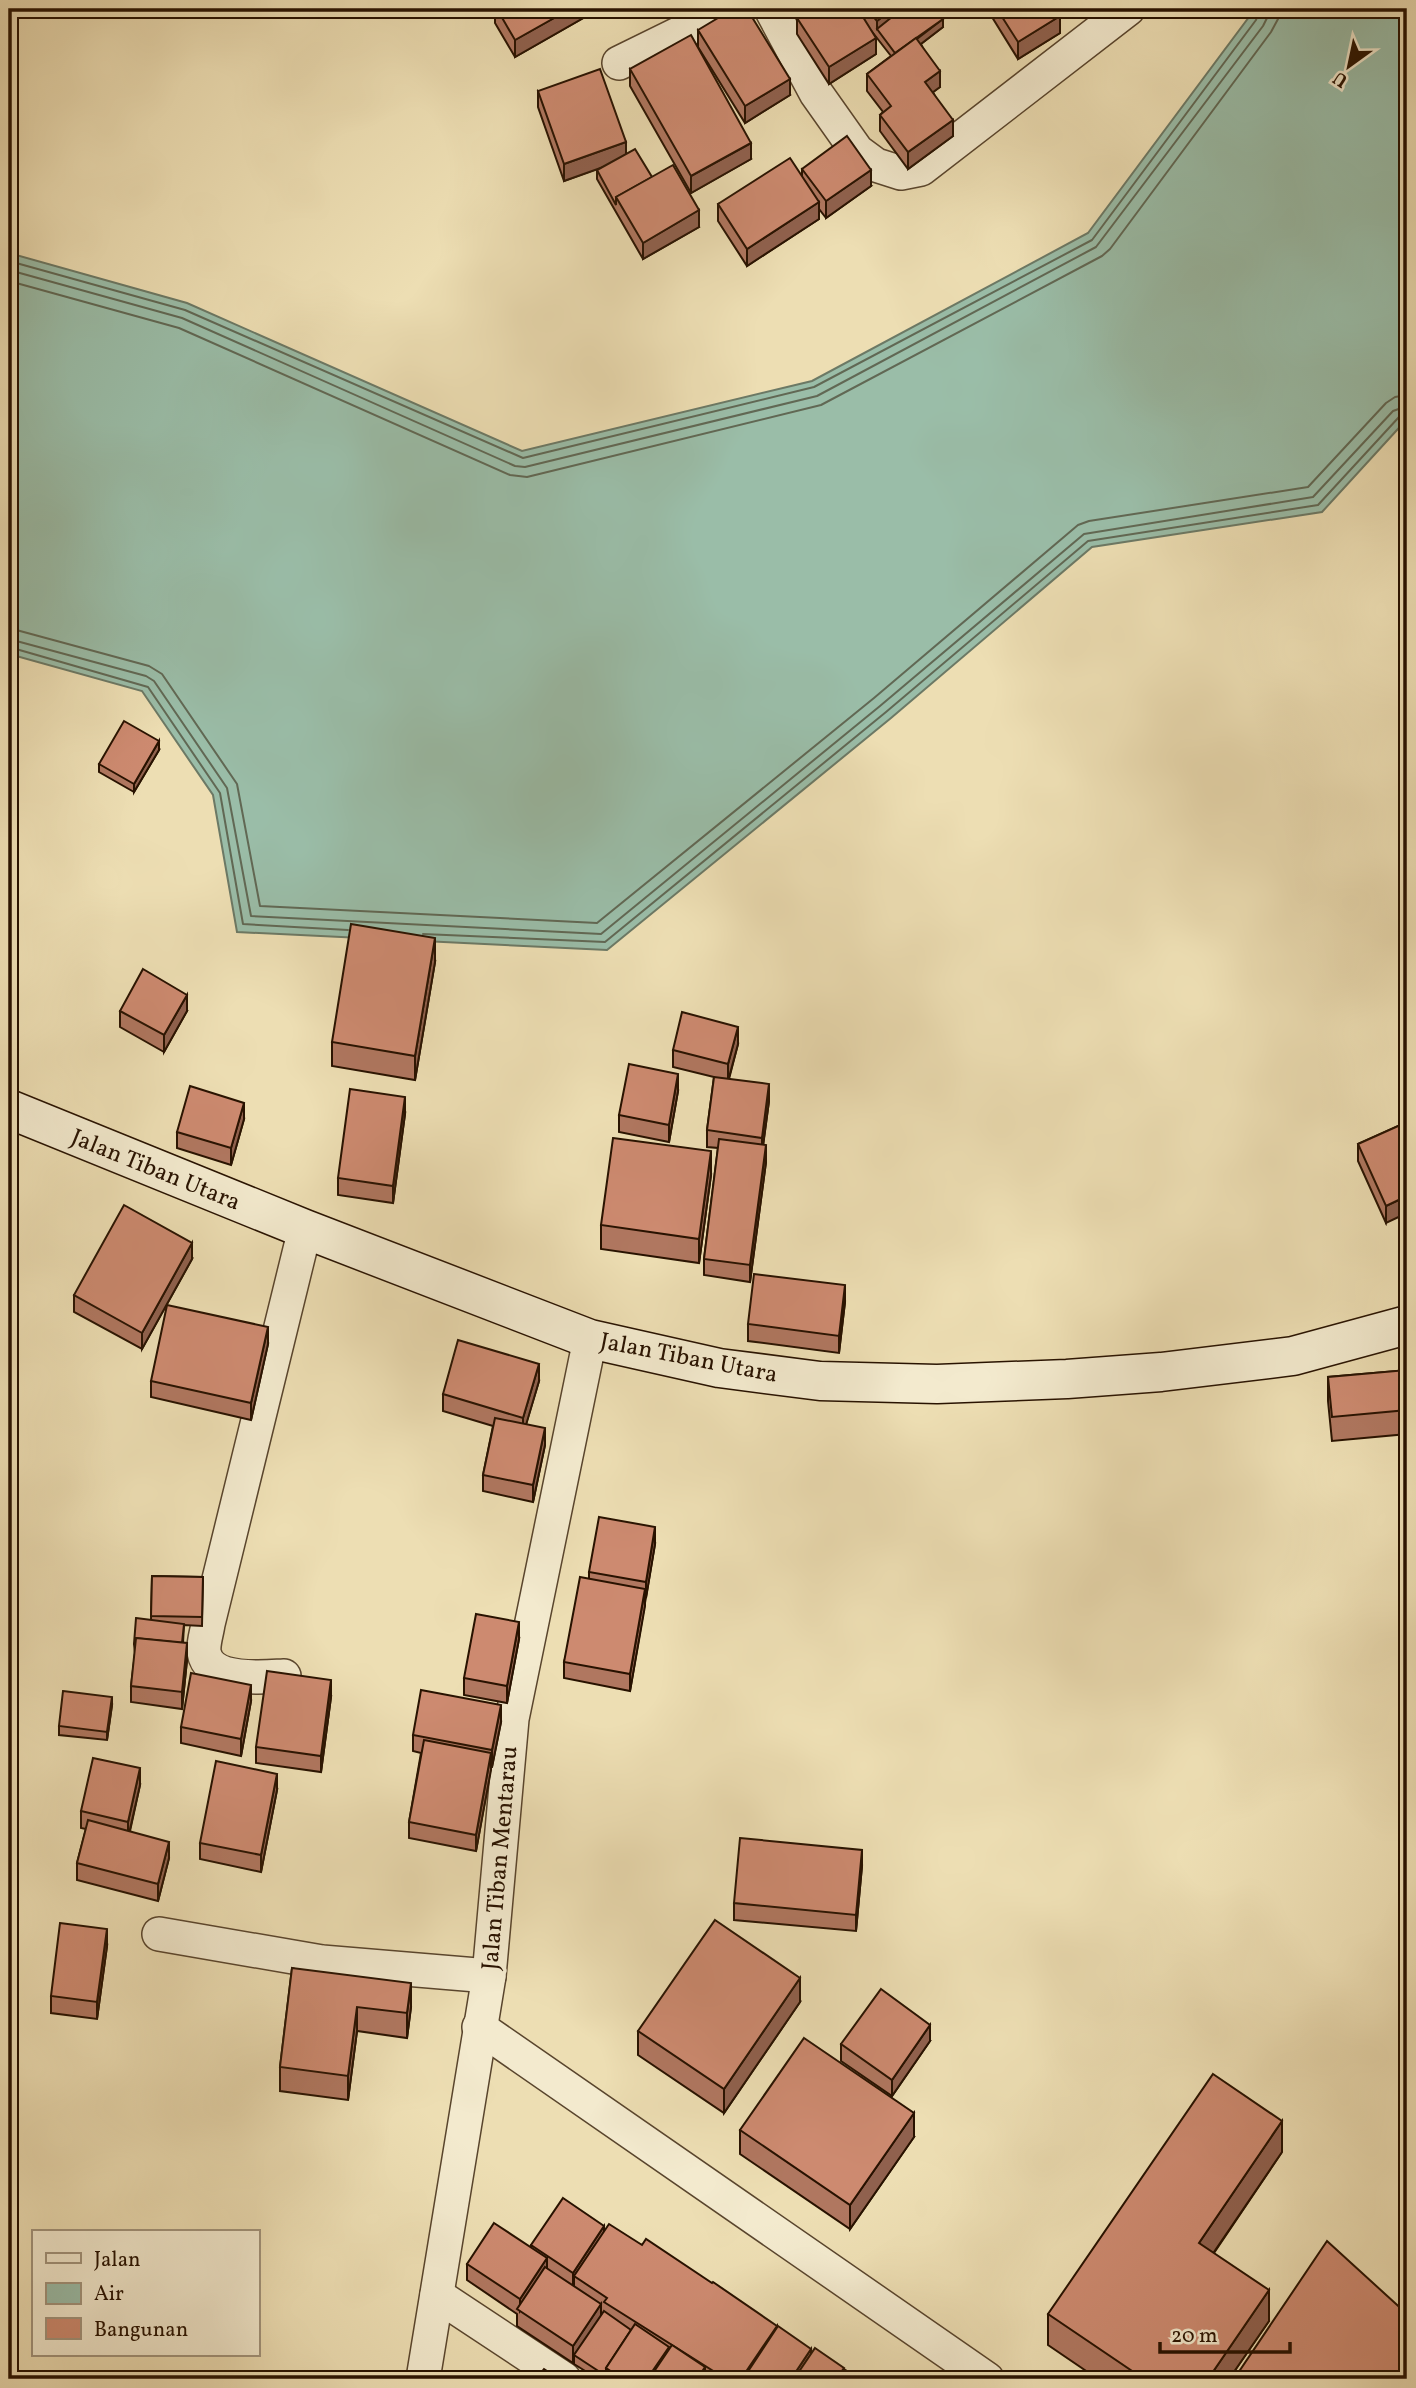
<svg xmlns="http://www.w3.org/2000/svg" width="1416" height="2388" font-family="Vollkorn,serif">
	<rect width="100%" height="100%" fill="#eddeb3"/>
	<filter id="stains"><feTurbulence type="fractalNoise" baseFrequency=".00286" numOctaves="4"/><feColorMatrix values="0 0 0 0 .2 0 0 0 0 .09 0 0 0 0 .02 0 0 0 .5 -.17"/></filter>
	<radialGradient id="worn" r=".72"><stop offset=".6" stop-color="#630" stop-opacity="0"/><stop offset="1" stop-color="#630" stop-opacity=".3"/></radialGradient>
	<path fill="#9abda8" stroke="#6c7965" stroke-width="2" d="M1255,9H1407V419L1322,512L1092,547L891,718L607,950L237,932L213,795L142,691L9,654V253L187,303L522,451L812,381L1088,233Z"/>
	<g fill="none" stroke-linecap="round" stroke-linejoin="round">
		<g stroke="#616854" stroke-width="2">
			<path d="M9,261L185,310L523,458L814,387L1092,240L1256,20L1260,9"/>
			<path d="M9,270L182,318L515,466L525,467L817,396L1096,247L1263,26L1268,16L1269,9"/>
			<path d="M9,281L179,328L510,475L527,477L821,405L1102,256L1110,249L1271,32L1278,19L1280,9"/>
			<path d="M9,628L149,666L162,674L237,784L260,906L597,923L874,698L1078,525L1089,521L1308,487L1386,403L1395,397L1407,395"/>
			<path d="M9,639L146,676L154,681L227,788L251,916L601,934L880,706L1084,534L1313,497L1393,411L1407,406"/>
			<path d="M9,647L148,687L220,793L243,924L348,930"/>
			<path d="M423,934L605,942L886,712L1088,541L1318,505L1399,417L1407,415"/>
		</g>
		<g stroke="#59452d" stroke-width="36">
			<g id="street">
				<path d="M771,9L816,93L857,151L876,165L901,173L921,169L1128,9"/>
				<path d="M619,63L729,9"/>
				<path d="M284,1676C262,1677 209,1683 204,1652C203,1643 207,1632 208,1624L305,1229"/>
				<path d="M159,1934L322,1962L489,1976"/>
				<path d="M479,2027L987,2379"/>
				<path d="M437,2295L564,2379"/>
				<path d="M423,2379L489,1976L512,1719L590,1339"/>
			</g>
		</g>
		<g stroke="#281200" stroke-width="41">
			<path id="secondary" d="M9,1109L305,1229L590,1339L719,1368L820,1381L937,1384L1067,1379L1161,1372L1293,1356L1407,1325"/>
		</g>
		<use href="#street" stroke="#f3eace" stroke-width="33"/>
		<use href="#secondary" stroke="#f3eace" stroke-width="38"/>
	</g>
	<g fill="#b07760" stroke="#281200" stroke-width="2">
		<path d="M495,9H599L515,57L495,23Z"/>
		<path d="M811,9H935L943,27L921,44L940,87L933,92L953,136L908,169L880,131V115L883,112L867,91V74L891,56L873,33L876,54L829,84L797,34V18Z"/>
		<path d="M987,9H1055L1060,33L1018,59Z"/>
		<path d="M698,30L790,95L745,123L698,47Z"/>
		<path d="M630,69L751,159L691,193L630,86Z"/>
		<path d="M538,91L626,154L652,177L699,227L643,259L597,179V170L602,167L564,181L538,107Z"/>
		<path d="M802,169L871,186L826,218L819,209V219L747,266L718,221V204L802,176Z"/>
		<path d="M159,750L134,792L99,772V764Z"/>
		<path d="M435,962L415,1080L332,1066V1042Z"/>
		<path d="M120,1011H187L164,1052L120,1027Z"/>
		<path d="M738,1044L729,1079L769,1101L763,1145L766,1162L750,1282L704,1275V1259L718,1148L707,1147V1130L714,1077L673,1067V1050Z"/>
		<path d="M678,1091L669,1142L619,1132V1115Z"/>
		<path d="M405,1114L393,1203L338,1195V1178Z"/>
		<path d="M244,1119L231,1165L177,1148V1132Z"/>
		<path d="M1407,1122L1386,1223L1358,1161V1144Z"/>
		<path d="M711,1175L699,1263L601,1249V1225Z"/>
		<path d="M192,1259L142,1349L74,1312V1295Z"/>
		<path d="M845,1302L839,1353L748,1341V1324Z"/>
		<path d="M268,1344L251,1420L151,1397V1381Z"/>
		<path d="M1407,1370V1434L1332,1441L1328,1401V1377Z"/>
		<path d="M539,1381L526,1424L545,1445L533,1502L483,1491V1475L493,1426L443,1411V1394Z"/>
		<path d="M655,1544L630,1691L564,1678V1662L589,1579V1572Z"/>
		<path d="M152,1576L203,1577L202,1626L184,1625L183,1643L187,1660L182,1709L131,1702V1686L135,1653L134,1644L151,1620Z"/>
		<path d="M519,1639L507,1703L464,1695V1678Z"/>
		<path d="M331,1697L321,1772L256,1763V1747Z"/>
		<path d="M251,1701L241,1756L181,1743V1727Z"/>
		<path d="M112,1705L107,1740L59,1735V1726Z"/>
		<path d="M501,1722L492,1767H491L476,1851L409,1838V1822L421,1753L413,1751V1735Z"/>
		<path d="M140,1785L130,1831L169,1858L158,1901L77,1880V1863L86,1829L81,1828V1811Z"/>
		<path d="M277,1790L261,1872L200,1859V1843Z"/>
		<path d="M862,1866L856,1931L734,1920V1903Z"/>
		<path d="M107,1946L97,2019L51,2013V1996Z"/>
		<path d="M292,1968L411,2007L407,2038L357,2031L348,2100L280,2091V2067Z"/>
		<path d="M800,2002L724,2113L638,2055V2031Z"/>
		<path d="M930,2041L892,2096L841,2061V2044Z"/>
		<path d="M740,2130L914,2137L850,2229L740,2154Z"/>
		<path d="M1282,2152L1214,2253L1269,2321L1229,2379H1098L1048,2345V2314Z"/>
		<path d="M604,2231L642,2245L777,2329L811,2354L859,2379H598L574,2364V2361L573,2363L517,2326V2314L467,2280V2264L531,2248V2245Z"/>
	</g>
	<g fill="#90614e" stroke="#281200" stroke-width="2">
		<path d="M570,9H599L515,57V40Z"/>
		<path d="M892,9H913L877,29V21Z"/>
		<path d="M1060,16V33L1018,59V42Z"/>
		<path d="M943,19V27L896,63V55Z"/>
		<path d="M876,38V54L829,84V67Z"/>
		<path d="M940,71V87L925,98V82Z"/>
		<path d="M790,79V95L745,123V106Z"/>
		<path d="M953,120V136L908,169V152Z"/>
		<path d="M626,142V159L564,181V164Z"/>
		<path d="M751,143V159L691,193V176Z"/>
		<path d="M871,170V186L826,218V201Z"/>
		<path d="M819,202V219L747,266V249Z"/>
		<path d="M699,210V227L643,259V243Z"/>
		<path d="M159,741V750L134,792V784Z"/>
		<path d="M435,938V962L415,1080V1056Z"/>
		<path d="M187,995V1011L164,1052V1035Z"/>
		<path d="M738,1027V1044L728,1081V1064Z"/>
		<path d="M678,1074V1091L669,1142V1125Z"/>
		<path d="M769,1084V1101L762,1154V1138Z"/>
		<path d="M405,1097V1114L393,1203V1186Z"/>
		<path d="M244,1103V1119L231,1165V1148Z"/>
		<path d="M766,1145V1162L750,1282V1265Z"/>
		<path d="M711,1151V1175L699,1263V1239Z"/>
		<path d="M1407,1196V1213L1386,1223V1206Z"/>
		<path d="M192,1243V1259L142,1349V1333Z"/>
		<path d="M845,1285V1302L839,1353V1336Z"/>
		<path d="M268,1327V1344L251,1420V1403Z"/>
		<path d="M539,1364V1381L523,1435V1418Z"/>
		<path d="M545,1428V1445L533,1502V1485Z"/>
		<path d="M655,1527V1544L646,1598V1582Z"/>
		<path d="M645,1589V1606L630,1691V1674Z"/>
		<path d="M519,1622V1639L507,1703V1686Z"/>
		<path d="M187,1643V1660L182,1709V1692Z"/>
		<path d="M331,1680V1697L321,1772V1756Z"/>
		<path d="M251,1685V1701L241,1756V1739Z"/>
		<path d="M112,1697V1705L107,1740V1732Z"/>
		<path d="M501,1705V1722L492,1767V1750Z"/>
		<path d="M491,1753V1770L476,1851V1835Z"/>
		<path d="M140,1768V1785L128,1838V1822Z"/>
		<path d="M277,1774V1790L261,1872V1855Z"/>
		<path d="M169,1842V1858L158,1901V1884Z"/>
		<path d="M862,1850V1866L856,1931V1915Z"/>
		<path d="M107,1929V1946L97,2019V2002Z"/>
		<path d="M800,1978V2002L724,2113V2089Z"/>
		<path d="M411,1983V2007L407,2038V2013Z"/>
		<path d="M357,2007V2031L348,2100V2076Z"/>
		<path d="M930,2025V2041L892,2096V2080Z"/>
		<path d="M914,2113V2137L850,2229V2205Z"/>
		<path d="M1282,2121V2152L1199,2274V2243Z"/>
		<path d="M604,2226V2243L574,2276V2288L573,2290V2273Z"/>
		<path d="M547,2258V2275L520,2311V2299Z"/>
		<path d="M1269,2290V2321L1229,2379H1208Z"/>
		<path d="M601,2304V2321L574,2355V2361L573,2363V2346Z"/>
		<path d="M777,2326V2343L752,2379H741Z"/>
		<path d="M811,2349V2365L802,2379H791Z"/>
		<path d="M705,2367V2379H697Z"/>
	</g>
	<g fill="#cd8a70" stroke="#281200" stroke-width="2">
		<path d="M497,9H570L515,40Z"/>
		<path d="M733,9H747L790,79L745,106L698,30Z"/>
		<path d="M811,9H858L876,38L829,67L797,18Z"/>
		<path d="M867,9H892L877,21Z"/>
		<path d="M902,9H935L943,19L895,53L877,29Z"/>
		<path d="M997,9H1055L1060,16L1018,42Z"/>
		<path d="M691,35L751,143L691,176L630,69Z"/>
		<path d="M916,38L940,71L925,82L953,120L908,152L880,115L891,106L867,74Z"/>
		<path d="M600,69L626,142L564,164L538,91Z"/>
		<path d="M847,136L871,170L826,201L802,169Z"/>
		<path d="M635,149L652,177L616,197V205L597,170Z"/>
		<path d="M790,158L819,202L747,249L718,204Z"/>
		<path d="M673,165L699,210L643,243L616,197Z"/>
		<path d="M124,721L159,741L134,784L99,764Z"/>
		<path d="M351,924L435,938L415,1056L332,1042Z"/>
		<path d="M143,969L187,995L164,1035L120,1011Z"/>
		<path d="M682,1012L738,1027L728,1064L673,1050Z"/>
		<path d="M629,1064L678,1074L669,1125L619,1115Z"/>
		<path d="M714,1077L769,1084L762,1138L707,1130Z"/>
		<path d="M190,1086L244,1103L231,1148L177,1132Z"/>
		<path d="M350,1089L405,1097L393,1186L338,1178Z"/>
		<path d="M1407,1122V1196L1386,1206L1358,1144Z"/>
		<path d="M613,1138L711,1151L699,1239L601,1225Z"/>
		<path d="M719,1139L766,1145L750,1265L704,1259Z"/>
		<path d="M124,1205L192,1243L142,1333L74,1295Z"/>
		<path d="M754,1274L845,1285L839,1336L748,1324Z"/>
		<path d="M167,1305L268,1327L251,1403L151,1381Z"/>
		<path d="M458,1340L539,1364L523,1418L443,1394Z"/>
		<path d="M1407,1370V1410L1332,1417L1328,1377Z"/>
		<path d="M495,1418L545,1428L533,1485L483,1475Z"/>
		<path d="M599,1517L655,1527L646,1582L589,1572Z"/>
		<path d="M152,1576L203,1577L202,1617L151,1616Z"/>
		<path d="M580,1577L645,1589L630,1674L564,1662Z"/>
		<path d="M476,1614L519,1622L507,1686L464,1678Z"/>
		<path d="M136,1618L184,1624L182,1643L136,1638V1645L134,1644Z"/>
		<path d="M136,1638L187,1643L182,1692L131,1686Z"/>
		<path d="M267,1671L331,1680L321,1756L256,1747Z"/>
		<path d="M191,1673L251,1685L241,1739L181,1727Z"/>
		<path d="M421,1690L501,1705L492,1750L413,1735Z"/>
		<path d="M63,1691L112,1697L107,1732L59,1726Z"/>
		<path d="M424,1740L491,1753L476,1835L409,1822Z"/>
		<path d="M93,1758L140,1768L128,1822L81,1811Z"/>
		<path d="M216,1761L277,1774L261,1855L200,1843Z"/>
		<path d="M88,1820L169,1842L158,1884L77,1863Z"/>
		<path d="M740,1838L862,1850L856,1915L734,1903Z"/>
		<path d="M715,1920L800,1978L724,2089L638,2031Z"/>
		<path d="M60,1923L107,1929L97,2002L51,1996Z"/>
		<path d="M292,1968L411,1983L407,2013L357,2007L348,2076L280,2067Z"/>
		<path d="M881,1989L930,2025L892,2080L841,2044Z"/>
		<path d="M804,2038L914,2113L850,2205L740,2130Z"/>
		<path d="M1213,2074L1282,2121L1199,2243L1269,2290L1208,2379H1144L1048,2314Z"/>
		<path d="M563,2198L604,2226L573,2273L531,2245Z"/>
		<path d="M494,2223L547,2258L520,2299L467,2264Z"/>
		<path d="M609,2224L642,2245L646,2239L712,2283L713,2282L777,2326L741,2379H726L604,2302L607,2298L574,2276Z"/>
		<path d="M1327,2241L1407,2314V2379H1234Z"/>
		<path d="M545,2267L601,2304L573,2346L517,2309Z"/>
		<path d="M604,2311L631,2330L606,2368V2376L574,2355Z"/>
		<path d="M635,2324L669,2347L647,2379H623L606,2368Z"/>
		<path d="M778,2326L811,2349L791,2379H743Z"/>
		<path d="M672,2345L705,2367L697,2379H649Z"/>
		<path d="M815,2348L844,2368L836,2379H794Z"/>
		<path d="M544,2369L559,2379H536Z"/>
		<path d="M844,2369L859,2379H838Z"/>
		<path d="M705,2375L711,2379H702Z"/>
	</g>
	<g text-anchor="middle" stroke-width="7" stroke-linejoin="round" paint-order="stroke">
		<g font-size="24" fill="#281200" stroke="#f3eace">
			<text transform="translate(156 1169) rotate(22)" y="8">Jalan Tiban Utara</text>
			<text transform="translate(689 1357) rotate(11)" y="8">Jalan Tiban Utara</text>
			<text transform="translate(499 1858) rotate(-85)" y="8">Jalan Tiban Mentarau</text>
		</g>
	</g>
	<rect width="1416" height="2388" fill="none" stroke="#eddeb3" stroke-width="35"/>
	<rect x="10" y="10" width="1395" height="2367" fill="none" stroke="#281200" stroke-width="3.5"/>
	<rect x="18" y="18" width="1381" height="2353" fill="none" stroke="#281200" stroke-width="2"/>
	<rect x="32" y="2230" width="228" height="126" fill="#f3eace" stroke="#a2947c" stroke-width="2"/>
	<rect x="46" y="2253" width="35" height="10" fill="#f3eace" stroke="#a2947c" stroke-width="2"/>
	<text x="94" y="2266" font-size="21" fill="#281200">Jalan</text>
	<rect x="46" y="2283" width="35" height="21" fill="#9abda8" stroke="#a2947c" stroke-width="2"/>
	<text x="94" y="2300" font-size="21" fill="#281200">Air</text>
	<rect x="46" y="2318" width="35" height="21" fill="#cd8a70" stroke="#a2947c" stroke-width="2"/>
	<text x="94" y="2336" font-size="21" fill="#281200">Bangunan</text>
	<g transform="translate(1349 66) rotate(213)" stroke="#f3eace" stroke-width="5" paint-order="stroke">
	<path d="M0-5L12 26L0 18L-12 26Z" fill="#281200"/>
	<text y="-10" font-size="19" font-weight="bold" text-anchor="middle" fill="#281200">U</text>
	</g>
	<path d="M1160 2342v10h130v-10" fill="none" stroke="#281200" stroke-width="3.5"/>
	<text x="1171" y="2342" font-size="21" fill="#281200" stroke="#f3eace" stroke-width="5" paint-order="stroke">20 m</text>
	<rect width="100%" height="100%" filter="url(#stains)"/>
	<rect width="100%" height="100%" fill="url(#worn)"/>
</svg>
